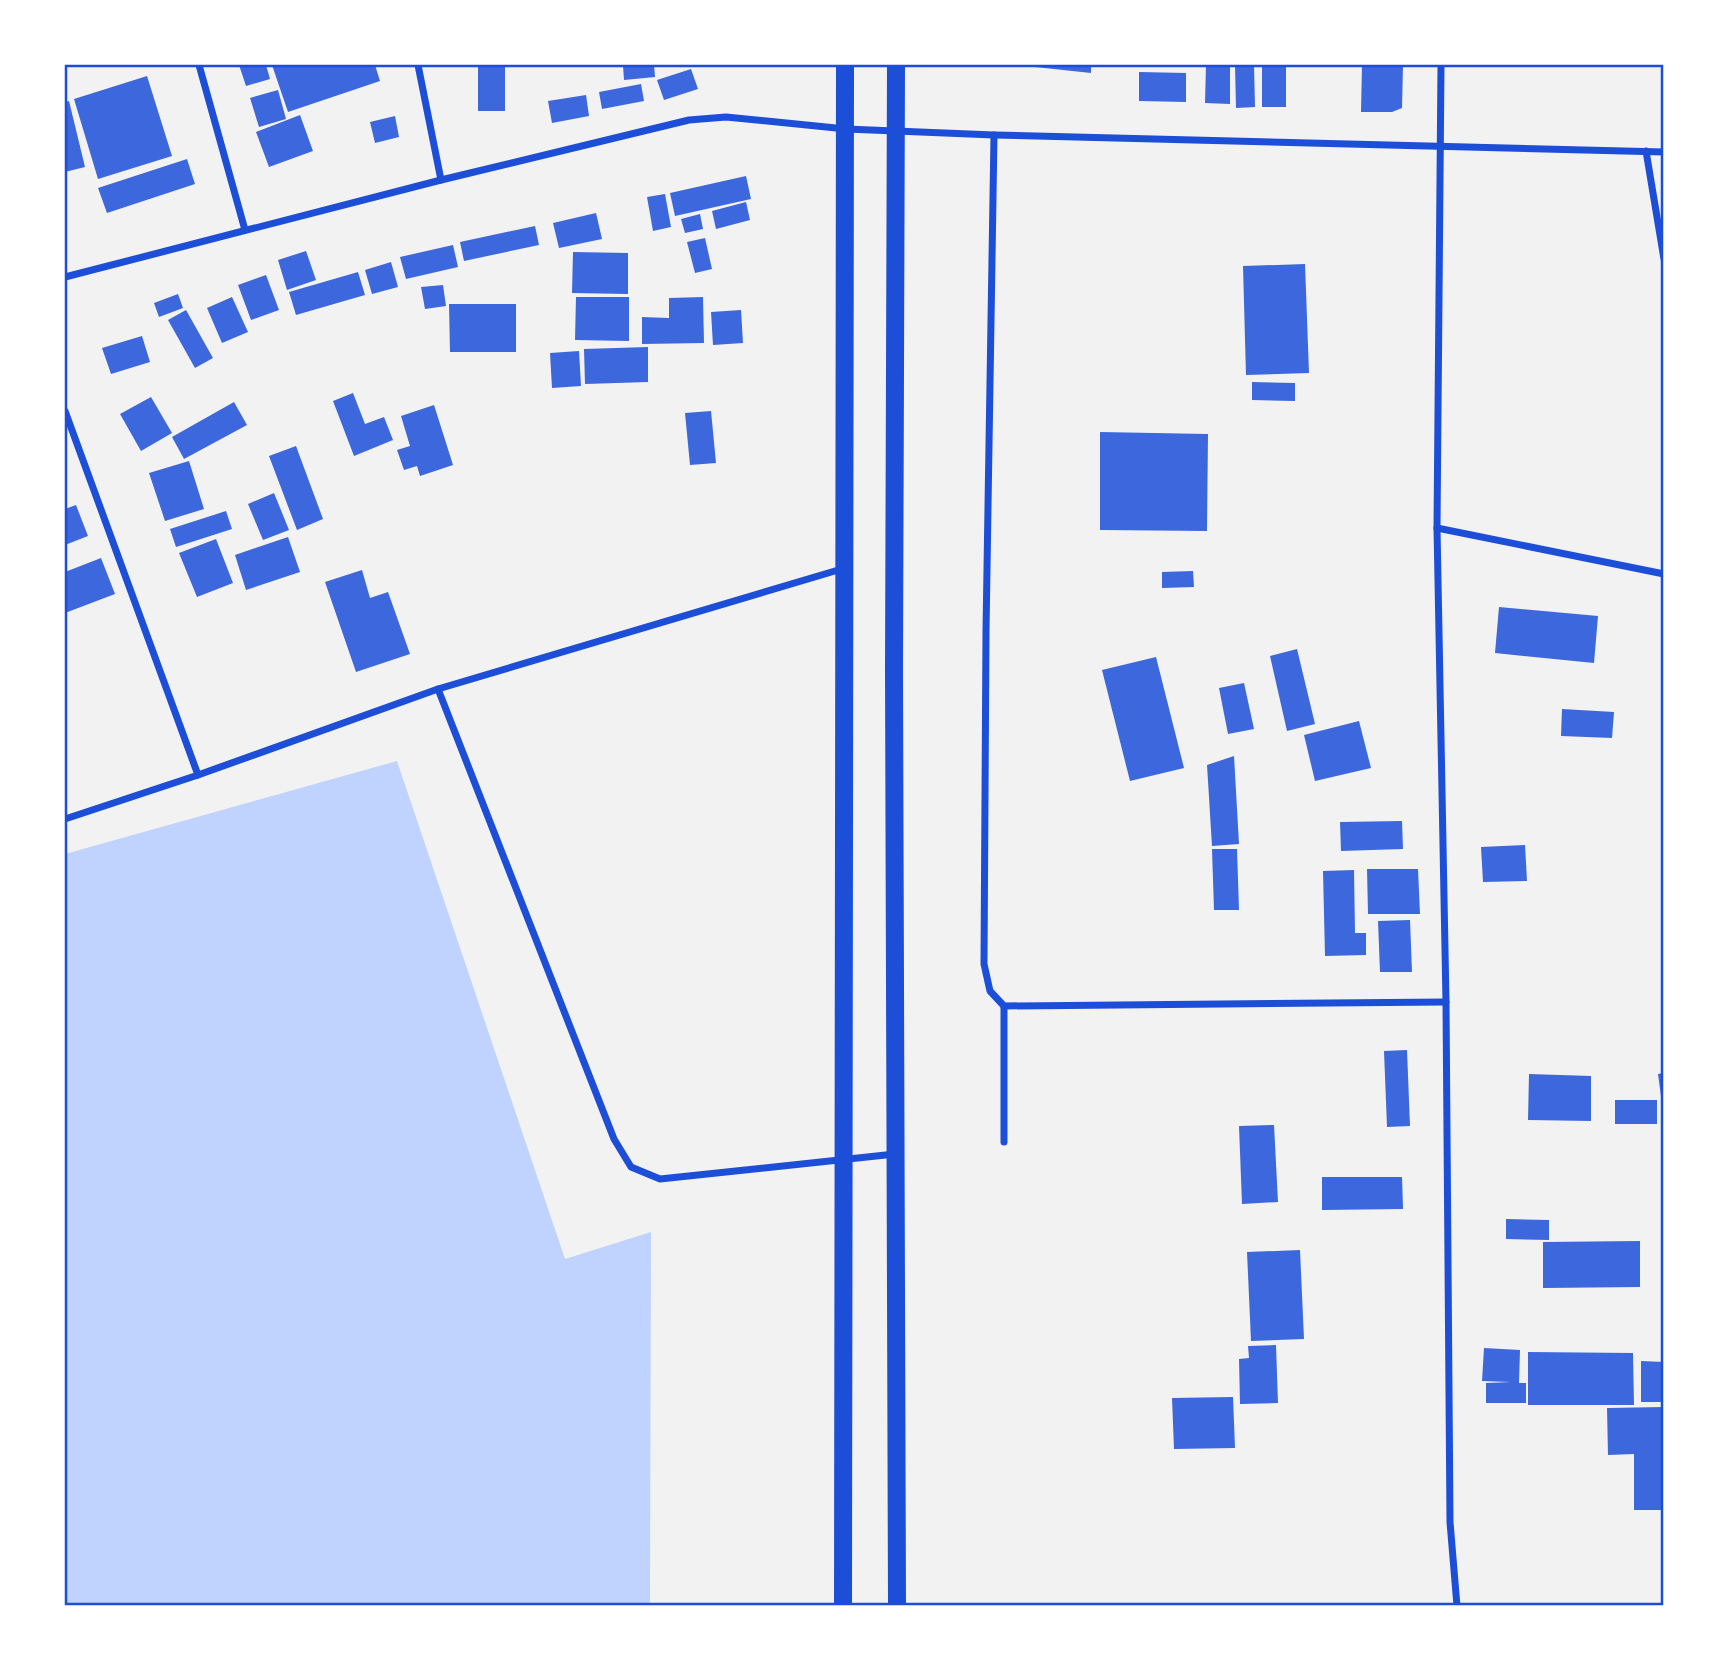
<svg xmlns="http://www.w3.org/2000/svg" width="1729" height="1671" font-family="Quicksand,sans-serif">
	<rect width="100%" height="100%" fill="#f2f2f2"/>
	<path fill="#bfd3fe" d="M397,761L565,1259L651,1232L650,1606H65V854Z"/>
	<g fill="#3d67dc">
		<path d="M239,65H266L270,79L246,86Z"/>
		<path d="M272,65H375L380,81L288,112Z"/>
		<rect x="478" y="65" width="27" height="46"/>
		<path d="M623,65H654L655,77L624,80Z"/>
		<path d="M1035,65H1091V73L1035,67Z"/>
		<path d="M1206,65H1230V104L1205,103Z"/>
		<path d="M1235,65H1254L1255,107L1236,108Z"/>
		<rect x="1262" y="65" width="24" height="42"/>
		<path d="M1362,65H1403L1402,108L1392,112H1361Z"/>
		<path d="M691,69L698,89L664,100L657,80Z"/>
		<path d="M1139,72L1186,73V102L1139,101Z"/>
		<path d="M147,76L172,156L98,179L74,99Z"/>
		<path d="M641,84L644,101L602,109L599,92Z"/>
		<path d="M278,90L286,119L259,127L250,98Z"/>
		<path d="M586,95L589,116L552,123L548,101Z"/>
		<path d="M69,101L85,167L65,172V102Z"/>
		<path d="M300,115L313,151L269,167L256,132Z"/>
		<path d="M395,116L399,137L375,143L370,122Z"/>
		<path d="M187,159L195,184L107,213L98,188Z"/>
		<path d="M746,176L751,199L675,216L670,193Z"/>
		<path d="M665,194L671,227L653,231L647,197Z"/>
		<path d="M746,202L750,220L716,229L712,211Z"/>
		<path d="M596,213L602,239L559,248L553,223Z"/>
		<path d="M700,214L703,229L685,233L681,219Z"/>
		<path d="M535,226L539,245L464,261L460,242Z"/>
		<path d="M705,238L712,269L695,273L687,242Z"/>
		<path d="M453,245L458,267L406,279L400,257Z"/>
		<path d="M306,251L316,280L287,290L278,260Z"/>
		<path d="M573,252L628,253V294L572,293Z"/>
		<path d="M391,262L398,287L372,294L365,270Z"/>
		<path d="M1305,264L1309,373L1246,375L1243,266Z"/>
		<path d="M358,272L365,295L296,315L289,292Z"/>
		<path d="M266,275L279,310L251,320L238,285Z"/>
		<path d="M443,285L446,306L425,309L421,287Z"/>
		<path d="M178,294L183,308L159,317L154,303Z"/>
		<path d="M232,297L248,332L222,343L207,308Z"/>
		<path d="M576,297H629V341L575,340Z"/>
		<path d="M703,297L704,343L642,344V317L669,318V298Z"/>
		<path d="M449,304H516V352H450Z"/>
		<path d="M186,310L213,358L195,368L168,320Z"/>
		<path d="M741,310L743,343L713,345L711,312Z"/>
		<path d="M142,336L150,362L111,374L102,348Z"/>
		<path d="M648,347V382L585,384L584,349Z"/>
		<path d="M579,351L581,386L552,388L550,353Z"/>
		<path d="M1252,382L1295,383V401L1252,400Z"/>
		<path d="M353,393L365,424L384,417L393,440L354,456L333,401Z"/>
		<path d="M151,397L172,433L141,451L120,414Z"/>
		<path d="M234,402L247,425L184,459L172,437Z"/>
		<path d="M434,405L453,465L420,476L417,466L404,470L397,450L410,446L401,416Z"/>
		<path d="M711,411L716,463L690,465L685,413Z"/>
		<path d="M1100,432L1208,434L1207,531L1100,530Z"/>
		<path d="M296,446L323,519L297,530L269,456Z"/>
		<path d="M189,461L204,509L165,521L149,473Z"/>
		<path d="M274,493L289,530L263,540L248,504Z"/>
		<path d="M76,505L88,536L65,545V509Z"/>
		<path d="M226,511L232,529L176,547L170,529Z"/>
		<path d="M288,537L300,572L246,590L235,555Z"/>
		<path d="M216,539L233,583L197,597L179,553Z"/>
		<path d="M101,558L115,594L65,613V572Z"/>
		<path d="M362,570L370,598L388,592L410,654L356,672L325,582Z"/>
		<path d="M1193,571L1194,587L1162,588V572Z"/>
		<path d="M1499,607L1598,616L1594,663L1495,653Z"/>
		<path d="M1297,649L1315,724L1287,731L1270,656Z"/>
		<path d="M1156,657L1184,768L1130,781L1102,670Z"/>
		<path d="M1244,683L1254,729L1228,734L1219,688Z"/>
		<path d="M1562,709L1614,712L1612,738L1561,736Z"/>
		<path d="M1359,721L1371,768L1315,781L1304,735Z"/>
		<path d="M1234,756L1239,844L1212,846L1207,765Z"/>
		<path d="M1402,821L1403,849L1341,851L1340,822Z"/>
		<path d="M1525,845L1527,881L1483,882L1481,847Z"/>
		<path d="M1212,849H1237L1239,910H1214Z"/>
		<path d="M1367,869H1418L1420,914H1368Z"/>
		<path d="M1354,870L1355,933H1366V955L1325,956L1323,871Z"/>
		<path d="M1410,920L1412,972H1380L1378,921Z"/>
		<path d="M1407,1050L1410,1126L1387,1127L1384,1051Z"/>
		<path d="M1664,1073V1111H1663L1658,1074Z"/>
		<path d="M1529,1074L1591,1076V1121L1528,1120Z"/>
		<rect x="1615" y="1100" width="42" height="24"/>
		<path d="M1274,1125L1278,1202L1242,1204L1239,1126Z"/>
		<path d="M1322,1177H1402L1403,1209L1322,1210Z"/>
		<path d="M1506,1219L1549,1220V1240L1506,1239Z"/>
		<path d="M1640,1241V1287L1543,1288V1242Z"/>
		<path d="M1300,1250L1304,1339L1251,1341L1247,1252Z"/>
		<path d="M1276,1345L1278,1403L1240,1404L1239,1359L1249,1358L1248,1346Z"/>
		<path d="M1484,1348L1520,1350L1519,1383H1526V1403H1486V1383L1511,1382L1482,1381Z"/>
		<path d="M1528,1352L1633,1353L1634,1405H1528Z"/>
		<path d="M1641,1361L1664,1362V1402H1641Z"/>
		<path d="M1233,1397L1235,1448L1174,1449L1172,1398Z"/>
		<path d="M1664,1407V1510H1634V1454L1608,1455L1607,1408Z"/>
	</g>
	<g fill="none" stroke-linecap="round" stroke-linejoin="round">
		<g stroke="#1d4ed8" stroke-width="7">
			<path d="M199,65L245,230"/>
			<path d="M418,65L441,180"/>
			<path d="M1441,65L1437,528L1446,1002L1450,1522L1457,1606"/>
			<path d="M994,135L986,631L984,964L990,991L1004,1006L1446,1002"/>
			<path d="M1646,151L1664,259"/>
			<path d="M65,277L441,180L689,120L726,117L846,129L994,135L1664,152"/>
			<path d="M65,411L198,775"/>
			<path d="M1437,528L1664,574"/>
			<path d="M438,689L614,1139L631,1167L660,1179L895,1154"/>
			<path d="M65,819L198,775L438,689L845,568"/>
			<path d="M1004,1142V1006"/>
		</g>
		<g stroke="#1d4ed8" stroke-width="18">
			<path d="M896,65L894,671L897,1606"/>
			<path d="M843,1606L845,65"/>
		</g>
	</g>
	<rect width="1729" height="1671" fill="none" stroke="#ffffff" stroke-width="133"/>
	<rect x="66" y="66" width="1596" height="1538" fill="none" stroke="#1d4ed8" stroke-width="2.5"/>
</svg>
